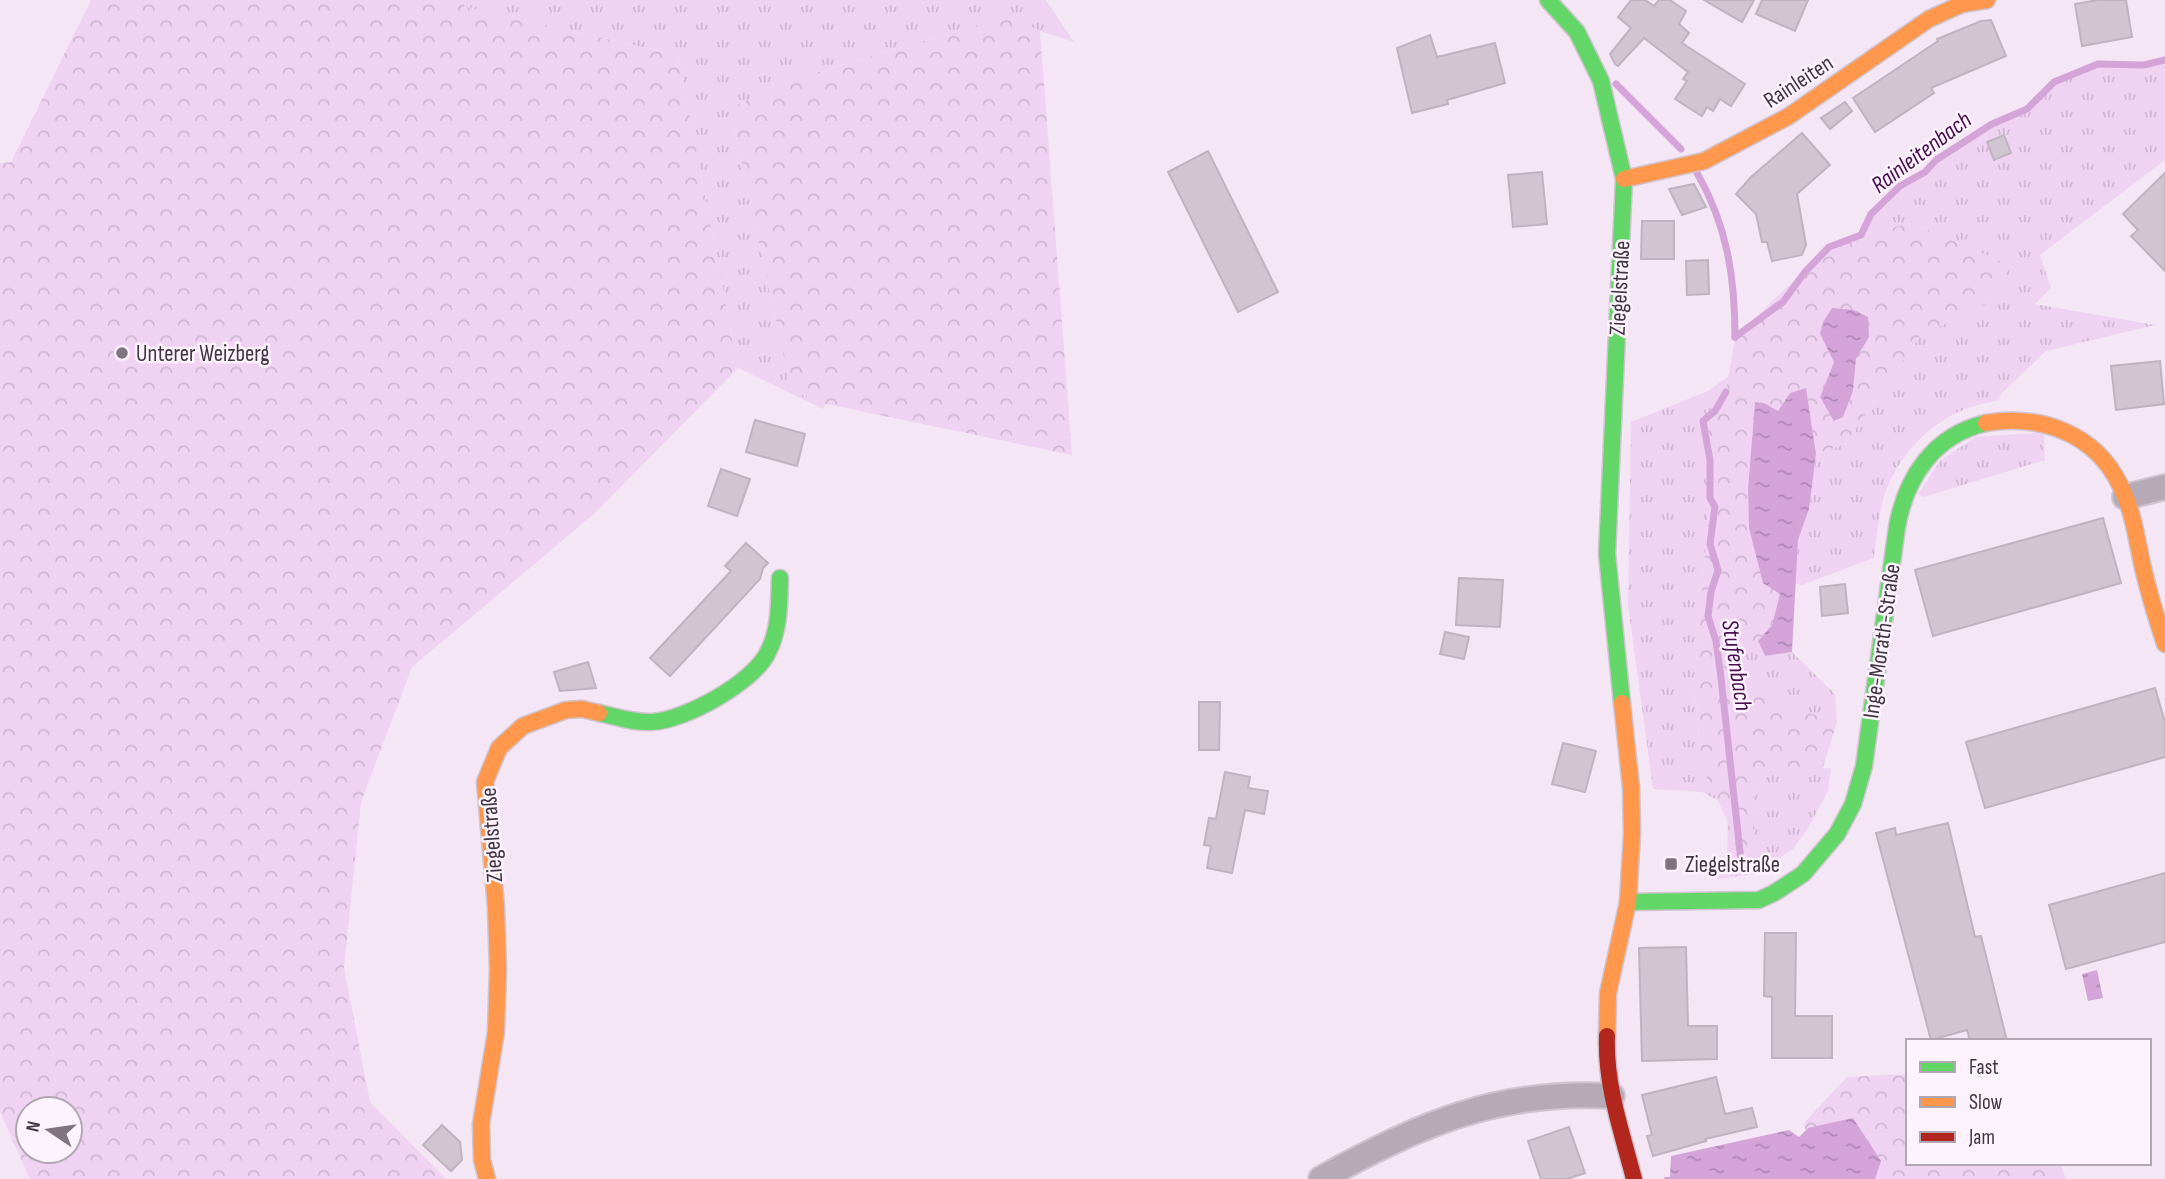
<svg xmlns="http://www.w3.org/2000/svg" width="2165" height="1179" font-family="'Sofia Sans Condensed',sans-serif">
	<defs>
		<pattern id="grass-tufts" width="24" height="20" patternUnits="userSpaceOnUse" patternTransform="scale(1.75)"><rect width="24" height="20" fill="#f0d3f3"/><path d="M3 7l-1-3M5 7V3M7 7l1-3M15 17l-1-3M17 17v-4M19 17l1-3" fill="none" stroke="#cfb6d2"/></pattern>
		<pattern id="forest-crowns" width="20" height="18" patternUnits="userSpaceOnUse" patternTransform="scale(1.75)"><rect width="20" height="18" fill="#f0d3f3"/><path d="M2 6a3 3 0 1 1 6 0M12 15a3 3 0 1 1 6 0" fill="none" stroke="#cfb6d2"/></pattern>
		<pattern id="water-ripples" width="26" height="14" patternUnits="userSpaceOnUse" patternTransform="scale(1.75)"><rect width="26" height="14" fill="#d4a4d9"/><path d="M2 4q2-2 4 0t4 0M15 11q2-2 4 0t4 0" fill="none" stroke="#ad86b2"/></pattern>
	</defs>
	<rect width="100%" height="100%" fill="#f4e6f5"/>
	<g fill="url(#grass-tufts)">
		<path d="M461,0H1046L1074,42L1040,31L1008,16L798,78L730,108L791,390L826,404L823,409L738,368L678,55L464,7Z"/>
		<path d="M2165,60V160L2040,255L2051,288L2035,304L2155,325L2046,351L2001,394L1999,400C1987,403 1974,405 1963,410C1925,426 1894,461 1883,500C1878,519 1876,539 1874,558L1802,585L1794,583L1798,540L1809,509L1816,454L1845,444L1920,336L1986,304L2011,266L1912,223L1861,235L1871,214L1900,186L1925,172L1936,160L1992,124L2027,109L2054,82L2098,64L2144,65Z"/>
		<path d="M1729,376L1726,392L1703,421L1710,498L1694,685L1702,767L1719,801L1702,792L1653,789L1628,605L1631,422L1708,391Z"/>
		<path d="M2044,432L2045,460L1924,497L1918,494L1940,461L1975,437Z"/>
		<path d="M1731,641L1765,656L1792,652L1835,694L1837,722L1781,704L1735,677Z"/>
		<path d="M1831,768L1828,791L1808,828L1793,849L1755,874L1753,774Z"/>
	</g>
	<g fill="url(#forest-crowns)" fill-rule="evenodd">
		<path d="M91,0H461L465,7L678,55L738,368L595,513L412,667L361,802L344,968L370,1102L446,1179H30L0,1112V163L11,162ZM70,1109V1151H28V1109Z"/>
		<path d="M1008,16L1040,31L1072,455L826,404L791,390L730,108L798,78Z"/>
		<path d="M1912,223L2011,266L1986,304L1920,336L1845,444L1816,454L1806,389L1790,393L1778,411L1764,403L1755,402L1748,489L1749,528L1780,594L1772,625L1758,641L1765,656L1731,642L1735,677L1781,704L1837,722L1822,770L1753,774L1755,874L1717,879L1727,854L1728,822L1702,767L1694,685L1710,498L1703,421L1726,392L1735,337L1829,247L1861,235ZM1820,334L1869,337L1856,359L1853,392L1820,397L1834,362Z"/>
		<path d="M1908,1074V1163H2060L2066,1179H1848L1812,1142L1803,1124L1847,1077Z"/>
	</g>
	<g fill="url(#water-ripples)">
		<path d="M1832,308L1854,310L1868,317L1869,337L1856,359L1853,391L1843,417L1834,421L1820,397L1834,362L1820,334L1823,322Z"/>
		<path d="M1806,388L1816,454L1809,509L1798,540L1792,652L1765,656L1758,641L1772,625L1780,594L1763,583L1749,528L1748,489L1755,402L1764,403L1778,411L1790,393Z"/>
		<path d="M2097,970L2103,998L2088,1001L2082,974Z"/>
		<path d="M1853,1118L1881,1161L1875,1179H1665L1664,1177H1670L1671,1156L1789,1130L1799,1137L1808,1128Z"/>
	</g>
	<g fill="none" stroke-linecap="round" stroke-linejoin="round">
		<g stroke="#d4a4d9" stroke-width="7">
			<path d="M1616,84L1681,149"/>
			<path d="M1697,173C1727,225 1735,277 1735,337"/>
			<path d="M1735,337L1783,302L1805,272L1829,247L1861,235L1871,214L1900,186L1925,172L1936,160L1992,124L2027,109L2054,82L2098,64L2144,65L2165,60"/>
			<path d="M1726,392L1715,411L1703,421L1710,460V498L1715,507L1710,544L1718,570L1711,592L1708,616L1716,641L1721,678L1742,870"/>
		</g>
	</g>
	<g fill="#d0c5d1" stroke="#beb3be" stroke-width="2">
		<path d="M1631,0H1645L1654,6L1659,0H1670L1686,11L1679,24L1689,33L1682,43L1745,84L1731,106L1720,99L1713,111L1707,107L1702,116L1675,99L1687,81L1683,79L1688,72L1644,38L1618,66L1615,64L1610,54L1631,28L1618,17Z"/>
		<path d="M1704,0H1754L1742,22Z"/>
		<path d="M1762,0H1808L1795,31L1756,14Z"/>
		<path d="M2098,0H2126L2132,37L2082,46L2075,4Z"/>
		<path d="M1991,20L2006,56L1931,88L1934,93L1875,132L1853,98L1938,41L1937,39L1981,21Z"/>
		<path d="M1430,35L1437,57L1495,43L1505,83L1447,100L1448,104L1412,113L1397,48Z"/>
		<path d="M1845,102L1852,111L1830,129L1821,118Z"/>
		<path d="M1802,133L1830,165L1797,194L1806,245L1802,255L1772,261L1767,242H1762L1756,214L1736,194L1751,177Z"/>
		<path d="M2004,135L2011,153L1994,160L1987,142Z"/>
		<path d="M1208,151L1278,292L1238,312L1168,172Z"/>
		<path d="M1542,172L1547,224L1513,227L1508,175Z"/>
		<path d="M2165,173V271L2131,236L2138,230L2123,214Z"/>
		<path d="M1694,184L1706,207L1682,215L1669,189Z"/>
		<path d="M1642,221H1674V259H1641Z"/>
		<path d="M1708,260L1709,294L1687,295L1686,261Z"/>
		<path d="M2160,361L2164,404L2116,410L2111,366Z"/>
		<path d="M755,420L805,434L797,466L746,452Z"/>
		<path d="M721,469L750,479L737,516L708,506Z"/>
		<path d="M2103,518L2121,583L1933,636L1915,570Z"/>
		<path d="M746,543L768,563L763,568L760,579L670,676L650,658L731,571L725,566Z"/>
		<path d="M1459,578L1503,580L1500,627L1456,625Z"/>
		<path d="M1845,584L1848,613L1822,616L1820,587Z"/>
		<path d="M1445,632L1469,637L1464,659L1440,654Z"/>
		<path d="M588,662L596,688L560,691L554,672Z"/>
		<path d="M2155,688L2165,722V757L1985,808L1966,742Z"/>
		<path d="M1199,702H1220L1219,750H1199Z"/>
		<path d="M1563,743L1596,751L1585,792L1552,784Z"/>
		<path d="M1225,772L1250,777L1248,788L1268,791L1264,814L1245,810L1232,873L1207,868L1211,846L1204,845L1209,818L1216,819Z"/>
		<path d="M1948,823L1975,937L1981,936L2007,1041H1970L1967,1030L1931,1040L1876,833L1895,828L1896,835Z"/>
		<path d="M2165,873V942L2066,969L2049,905Z"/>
		<path d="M1765,933H1796L1795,1016H1832V1058H1772V997L1764,996Z"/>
		<path d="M1686,947L1688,1026H1717V1059L1642,1061L1639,948Z"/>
		<path d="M1716,1077L1725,1114L1752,1108L1757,1127L1705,1139L1706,1141L1653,1156L1647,1136L1652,1135L1642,1095Z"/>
		<path d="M442,1125L460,1142L462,1160L451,1171L423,1145Z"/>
		<path d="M1569,1127L1585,1173L1567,1179H1541L1528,1141Z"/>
	</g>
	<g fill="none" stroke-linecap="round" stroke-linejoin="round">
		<g stroke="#cfc4cf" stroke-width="28">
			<g id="street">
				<path d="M2125,497L2165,487"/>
				<path d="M1321,1179C1416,1125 1501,1089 1612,1096"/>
			</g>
		</g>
		<g stroke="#cfc4cf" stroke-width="19">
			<g id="fast">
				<path d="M1548,0L1577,32L1601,81L1624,179L1607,554L1622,703"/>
				<path d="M599,713C617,717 634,723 652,722C686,720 754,682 768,652C780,629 779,603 780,578"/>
				<path d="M1628,902L1759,900L1774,893L1803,874L1837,834L1853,804L1864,766L1897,527C1906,477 1934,435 1986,423"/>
			</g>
		</g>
		<g stroke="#cfc4cf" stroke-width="19">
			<g id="slow">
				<path d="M1624,179L1704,161L1789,116L1929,19L1962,4L1987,0"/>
				<path d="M1986,423C2040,414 2095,433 2120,485C2134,511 2137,544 2144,572C2150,597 2157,620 2165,644"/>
				<path d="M1607,1036L1608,993L1628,902L1632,833L1631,787L1622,703"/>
				<path d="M487,1179L482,1160L481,1124L496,1032L498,970L496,907L485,782L499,748L523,726L566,710L582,709L599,713"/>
			</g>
		</g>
		<g stroke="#cfc4cf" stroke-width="19">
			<path id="jam" d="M1607,1036C1605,1085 1622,1132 1634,1179"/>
		</g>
		<use href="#street" stroke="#b6aab6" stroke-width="24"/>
		<use href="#fast" stroke="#63d668" stroke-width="16"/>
		<use href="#slow" stroke="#ff974d" stroke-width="16"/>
		<use href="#jam" stroke="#b3261e" stroke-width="16"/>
	</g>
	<g fill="#7f7480" stroke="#fdf3fe" stroke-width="2.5">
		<circle cx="122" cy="353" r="7"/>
		<rect x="1664" y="857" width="14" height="14" rx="3.5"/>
	</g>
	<g text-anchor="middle" stroke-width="5" stroke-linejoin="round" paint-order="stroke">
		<g font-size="23" fill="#403641" stroke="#fdf3fe">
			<text transform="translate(1798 81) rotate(-33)" y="8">Rainleiten</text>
			<text transform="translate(1619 288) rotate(-87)" y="8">Ziegelstraße</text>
			<text transform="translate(1881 641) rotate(-82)" y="8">Inge-Morath-Straße</text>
			<text transform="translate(491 835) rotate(-94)" y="8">Ziegelstraße</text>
		</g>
		<g font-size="23" fill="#403641" stroke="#fdf3fe" text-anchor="start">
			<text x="136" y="361">Unterer Weizberg</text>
			<text x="1685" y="872">Ziegelstraße</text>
		</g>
		<g font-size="24" font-style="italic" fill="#480e4f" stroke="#fdf3fe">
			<text transform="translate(1921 152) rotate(-37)" y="8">Rainleitenbach</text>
			<text transform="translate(1737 665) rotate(81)" y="8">Stufenbach</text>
		</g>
	</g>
	<rect x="1906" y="1039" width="245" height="126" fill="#fdf3fe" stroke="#b1a7b2" stroke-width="2"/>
	<rect x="1920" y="1062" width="35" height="10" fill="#63d668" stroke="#b1a7b2" stroke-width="2"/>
	<text x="1969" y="1074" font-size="21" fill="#403641">Fast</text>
	<rect x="1920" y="1097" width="35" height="10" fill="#ff974d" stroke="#b1a7b2" stroke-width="2"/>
	<text x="1969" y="1109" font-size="21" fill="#403641">Slow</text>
	<rect x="1920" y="1132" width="35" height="10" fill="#b3261e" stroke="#b1a7b2" stroke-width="2"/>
	<text x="1969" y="1144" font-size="21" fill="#403641">Jam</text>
	<g transform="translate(49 1130) rotate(283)"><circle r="33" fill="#fdf3fe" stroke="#b1a7b2" stroke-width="2"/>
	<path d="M0-5L12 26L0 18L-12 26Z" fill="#7f7480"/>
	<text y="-10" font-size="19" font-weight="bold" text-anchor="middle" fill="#403641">N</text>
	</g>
</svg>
